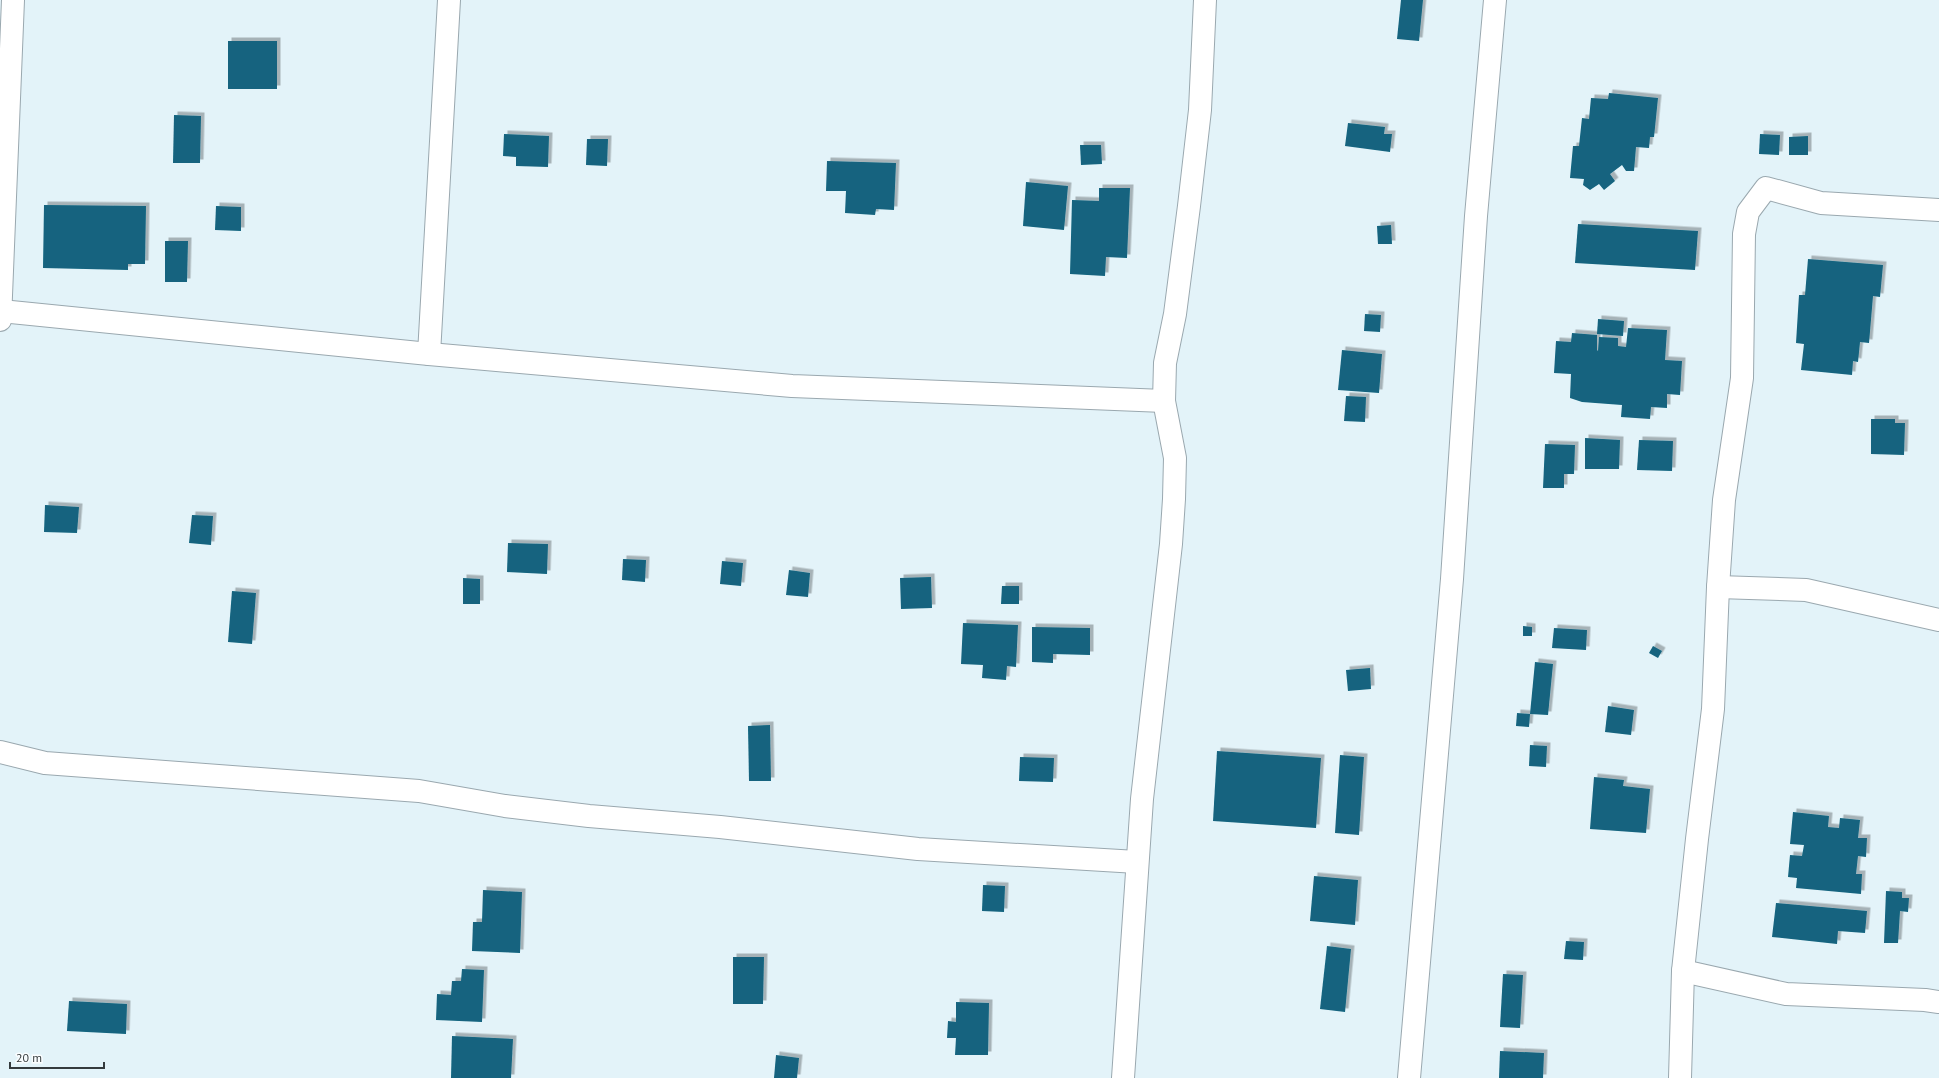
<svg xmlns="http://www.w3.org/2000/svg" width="1939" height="1078" font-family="'PT Sans',sans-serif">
	<defs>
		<filter id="shadow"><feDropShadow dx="3.5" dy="-3.5" stdDeviation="0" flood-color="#0004"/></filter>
	</defs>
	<rect width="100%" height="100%" fill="#e3f3f9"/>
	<g fill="#13647f" filter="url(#shadow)">
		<path d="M1401,0H1423L1419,41L1397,39Z"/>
		<rect x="228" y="41" width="49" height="48"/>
		<path d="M1609,93L1658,98L1654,137H1650L1649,148L1636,147L1634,171H1626L1622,165L1610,174L1615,181L1604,190L1599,184L1590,190L1583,185L1584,179L1570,178L1573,146H1579L1582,118L1589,119L1591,98L1608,99Z"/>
		<path d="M174,115L201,116L200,163H173Z"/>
		<path d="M1348,123L1385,127L1384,134H1392L1390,152L1345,146Z"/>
		<path d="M504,134L549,136L548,167L516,166V157L503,156Z"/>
		<path d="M1760,134L1780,135L1779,155L1759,154Z"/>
		<path d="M1808,136V155H1789V137Z"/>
		<path d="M587,139H608L607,166L586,165Z"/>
		<path d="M1080,145H1101L1102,164L1081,165Z"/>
		<path d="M827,161L896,163L894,210L876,209L875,215L845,213L846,191H826Z"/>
		<path d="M1026,182L1068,186L1064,230L1023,226Z"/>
		<path d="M1099,188H1130L1127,258L1106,257L1105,276L1070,274L1072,200L1099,201Z"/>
		<path d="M44,205L146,206L145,264H128V270L43,268Z"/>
		<path d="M216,206L241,207V231L215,230Z"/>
		<path d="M1578,224L1698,231L1695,270L1575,263Z"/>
		<path d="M1391,225L1392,244H1378L1377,226Z"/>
		<path d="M165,241H188L187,282H165Z"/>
		<path d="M1808,259L1883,265L1880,297L1873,296L1869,343L1860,342L1858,362L1853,361L1852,375L1801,370L1804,344L1796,343L1799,295H1805Z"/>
		<path d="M1365,314L1381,315L1380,332L1364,331Z"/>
		<path d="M1598,319L1624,321L1623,336L1597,334Z"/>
		<path d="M1628,328L1667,330L1665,360L1682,361L1680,395L1667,394V408L1651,407L1650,419L1621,417L1622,405L1582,402L1570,398L1571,374L1554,373L1556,341L1571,342L1572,333L1597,335V350L1598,351L1599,337L1618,338V346L1626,347Z"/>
		<path d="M1342,350L1382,354L1379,393L1338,390Z"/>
		<path d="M1346,396L1366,397L1365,422L1344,421Z"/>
		<path d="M1871,419H1895V423H1905L1904,455L1871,454Z"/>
		<path d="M1585,438L1620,440L1619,469H1585Z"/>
		<path d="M1639,440L1673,441L1672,471L1637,470Z"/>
		<path d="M1545,444L1575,445L1574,474H1564V488H1543Z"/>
		<path d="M45,505L79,507L77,533L44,532Z"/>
		<path d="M192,515L213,516L211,545L189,543Z"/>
		<path d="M508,543L548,544L547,574L507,572Z"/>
		<path d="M623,559L646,560L645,582L622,580Z"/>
		<path d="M722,561L743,563L741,586L720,584Z"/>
		<path d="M789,570L810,573L808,597L786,595Z"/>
		<path d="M931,577L932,608L901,609L900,578Z"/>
		<path d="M463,578L480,579V604H463Z"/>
		<path d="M1002,586H1019V604H1001Z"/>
		<path d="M232,591L256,593L252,644L228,642Z"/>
		<path d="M963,623L1018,625L1016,667L1007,666L1006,680L982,678L983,665L961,664Z"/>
		<path d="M1523,626L1532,627V636H1523Z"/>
		<path d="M1032,627L1090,628V655L1053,654V663L1032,662Z"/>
		<path d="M1554,628L1587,630L1586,650L1552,648Z"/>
		<path d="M1653,646L1662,651L1658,658L1649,653Z"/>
		<path d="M1535,662L1553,664L1548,715L1530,714Z"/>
		<path d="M1370,668L1371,689L1348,691L1346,670Z"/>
		<path d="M1608,706L1634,710L1631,735L1605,732Z"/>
		<path d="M1517,713L1530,714L1529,727L1516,726Z"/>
		<path d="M770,725L771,781H749L748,726Z"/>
		<path d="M1530,745L1547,746L1546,767L1529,766Z"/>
		<path d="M1217,751L1321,758L1316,828L1213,821Z"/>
		<path d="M1340,755L1364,757L1359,835L1335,833Z"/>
		<path d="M1020,757L1054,758L1053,782L1019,781Z"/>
		<path d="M1594,777L1624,780L1623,786L1650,789L1646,833L1590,829Z"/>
		<path d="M1793,812L1829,816L1828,827L1839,828L1840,818L1860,820L1858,838H1867L1866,857L1858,856L1856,874H1862L1861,894L1796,888L1797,878L1788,877L1790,855L1802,856L1804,845L1790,844Z"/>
		<path d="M1314,876L1358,880L1355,925L1310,921Z"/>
		<path d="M983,885L1005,886L1004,912L982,911Z"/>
		<path d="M483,890L522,892L520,953L472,951L473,922H482Z"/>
		<path d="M1886,891L1902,892V898H1909L1908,912L1900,911L1898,943H1884Z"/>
		<path d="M1776,903L1867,911L1865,933L1838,931L1837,944L1772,937Z"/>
		<path d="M1566,941L1584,942L1583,960L1564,959Z"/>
		<path d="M1327,946L1351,949L1345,1012L1320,1009Z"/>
		<path d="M733,957H764L763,1004H733Z"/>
		<path d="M462,969L484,970L482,1022L436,1020L437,994L451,995L452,981H461Z"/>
		<path d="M1503,974L1523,975L1520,1028L1500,1027Z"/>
		<path d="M69,1001L127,1004L126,1034L67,1031Z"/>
		<path d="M956,1002L989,1003L988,1055H955L956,1038H947L948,1021L956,1022Z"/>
		<path d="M452,1036L513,1039L511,1078H451Z"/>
		<path d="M1500,1051L1544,1053L1543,1078H1499Z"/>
		<path d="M776,1055L799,1058L797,1078H774Z"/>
	</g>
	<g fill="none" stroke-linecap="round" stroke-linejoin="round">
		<g stroke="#9aa8af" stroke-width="24">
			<g id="minor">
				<path d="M1,311L429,354L792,386L1164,401"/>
				<path d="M0,320L13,0"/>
				<path d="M429,354L449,0"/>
				<path d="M1718,587L1806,590L1939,620"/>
				<path d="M0,752L45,763L419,791L505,806L589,816L720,827L918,849L1137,862"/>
				<path d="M1683,971L1786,994L1925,1000L1939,1002"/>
				<path d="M1123,1078L1142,799L1171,544L1174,499L1175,458L1164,401L1165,363L1175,314L1189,206L1200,110L1205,0"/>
				<path d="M1409,1078L1452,579L1476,216L1495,0"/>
				<path d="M1680,1078L1683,971L1697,839L1713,709L1718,587L1724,500L1742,378L1744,234L1748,212L1766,188L1821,203L1939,210"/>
			</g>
		</g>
		<use href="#minor" stroke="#fff" stroke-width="22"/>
	</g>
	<path d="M10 1062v6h94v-6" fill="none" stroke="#343a3d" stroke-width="2"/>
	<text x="16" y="1062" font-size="12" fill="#343a3d" stroke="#fafdff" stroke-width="3" paint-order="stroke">20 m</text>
</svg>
